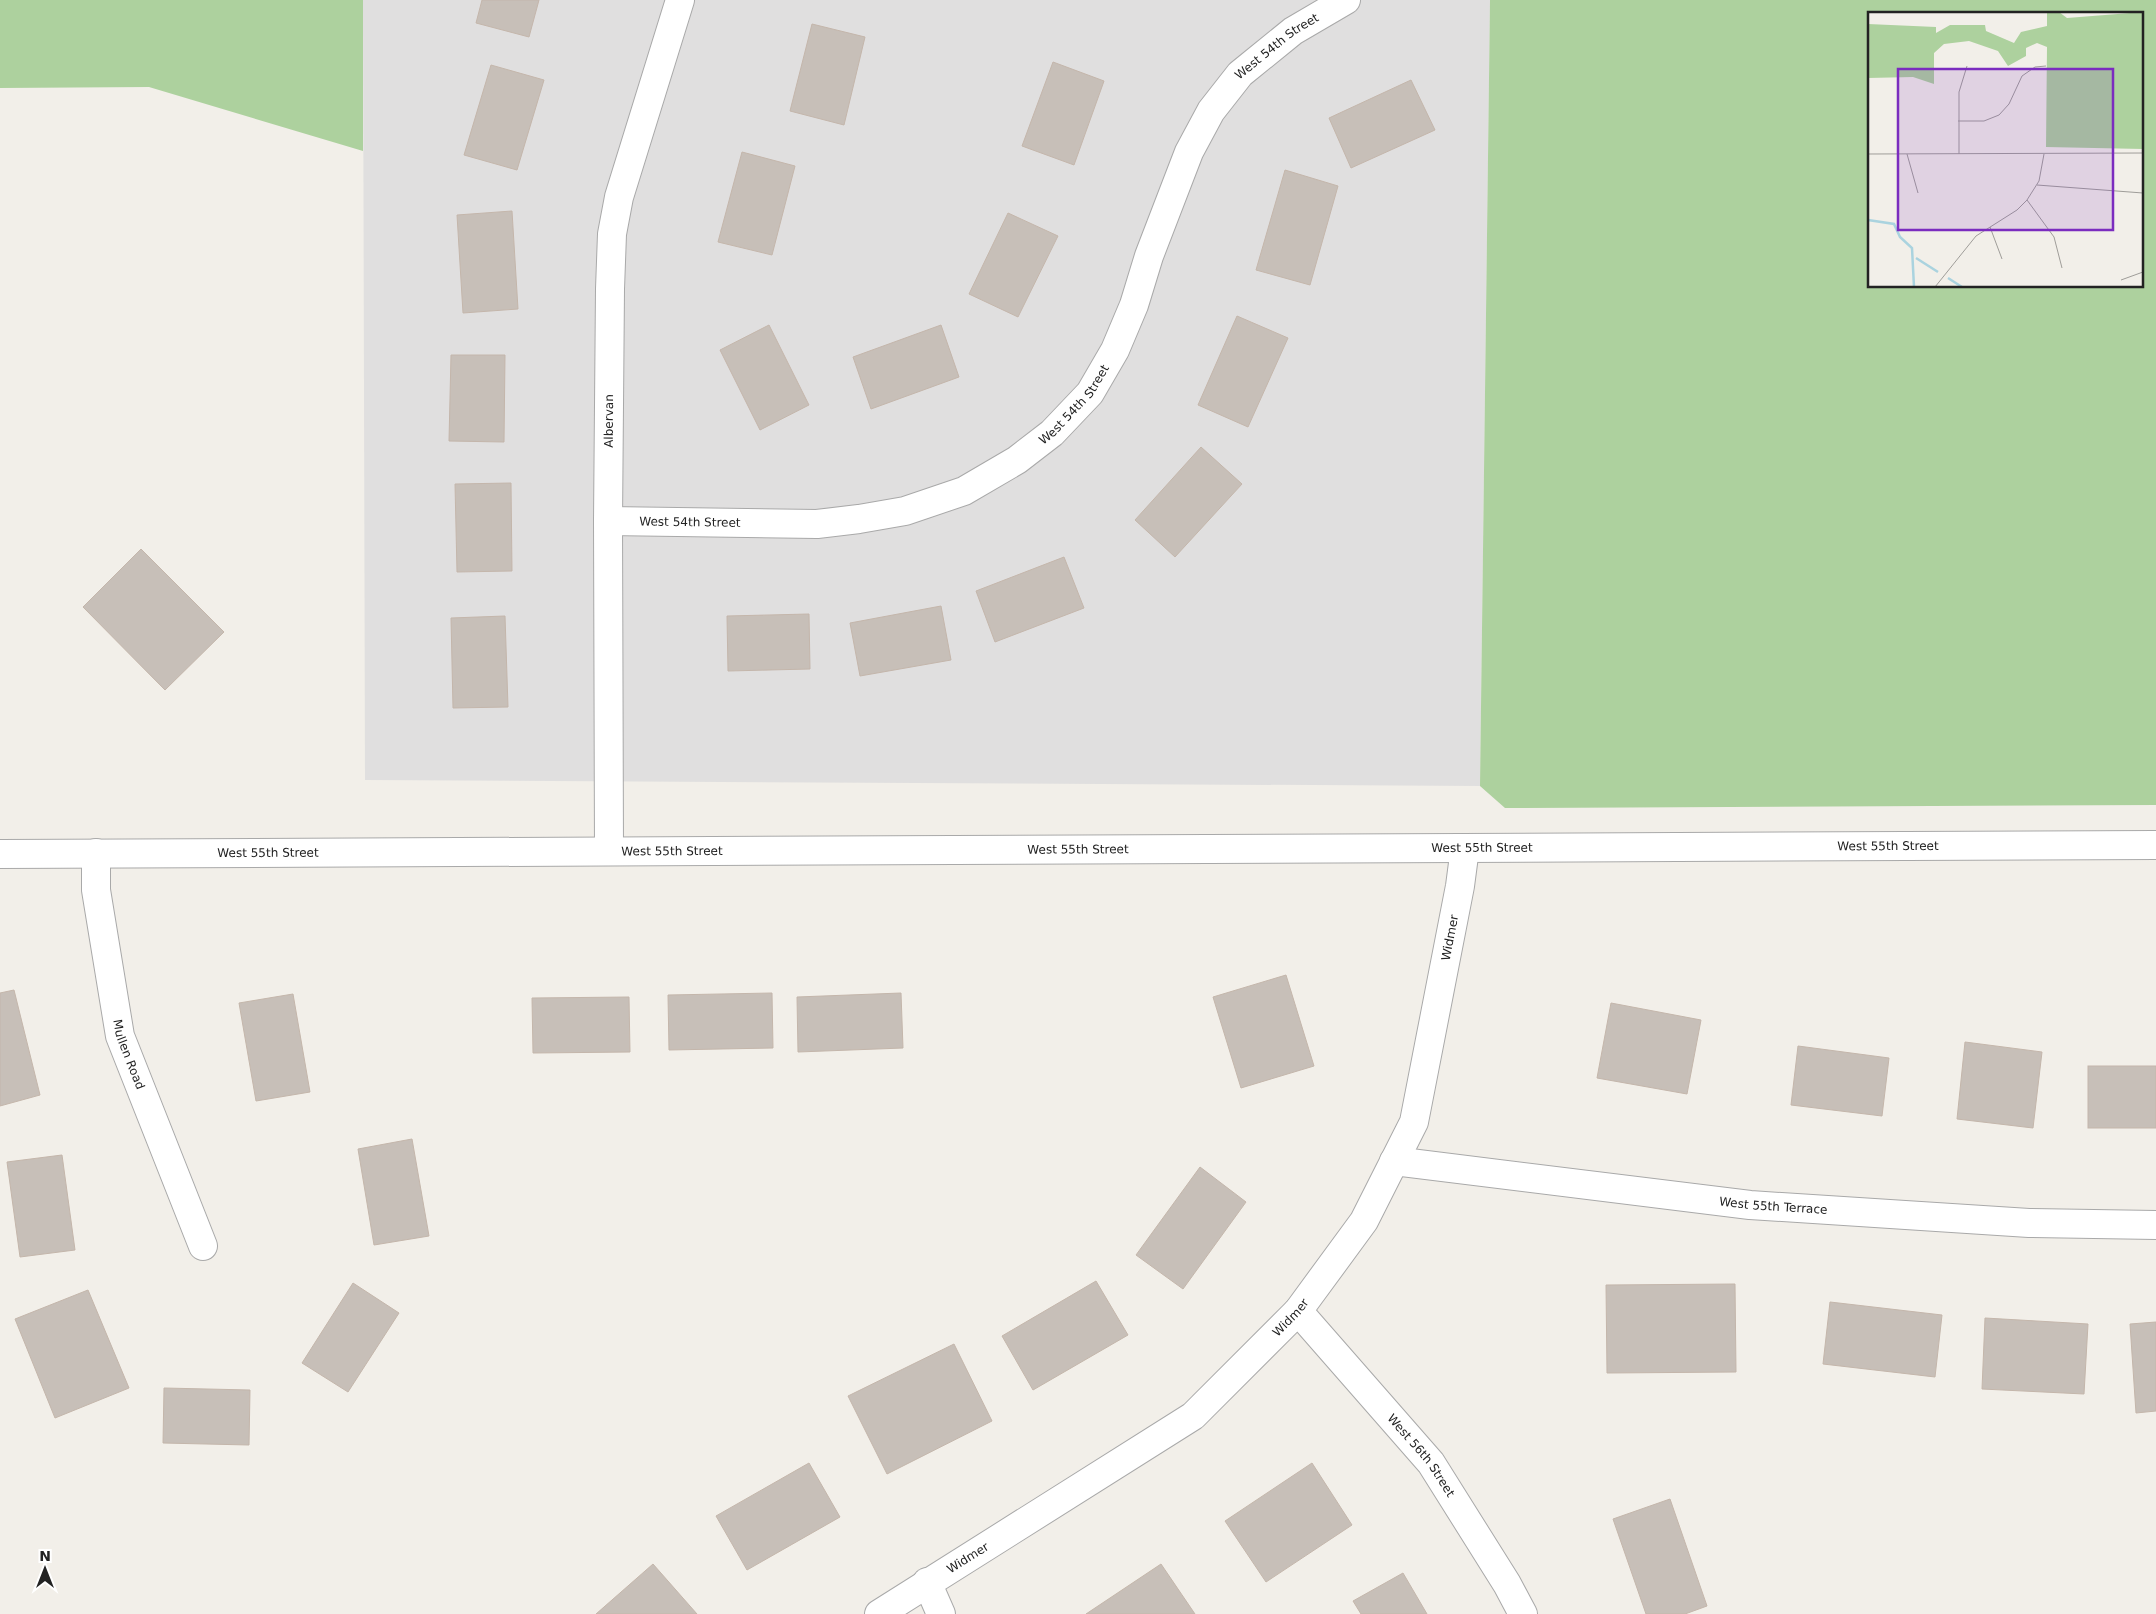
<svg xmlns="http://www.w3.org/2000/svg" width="2156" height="1614" font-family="'DejaVu Sans',sans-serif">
	<rect width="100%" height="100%" fill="#f2efe9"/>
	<path fill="#e0dfdf" d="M363,0H1490L1480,786L365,780Z"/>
	<g fill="#add19e" fill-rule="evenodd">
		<path d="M0,0H363V151L149,87L0,88Z"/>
		<path d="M1490,0H2156V805L1505,808L1480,786ZM1870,14H2142V286H1870Z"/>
	</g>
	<g fill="#c7bfb8" stroke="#c4b6ab">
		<path d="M482,0H539L529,37L476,23Z"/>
		<path d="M812,24L865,37L844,125L790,111Z"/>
		<path d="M1053,62L1104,81L1074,165L1022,146Z"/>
		<path d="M491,65L544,80L517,170L464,155Z"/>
		<path d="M1411,80L1435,130L1351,168L1329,118Z"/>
		<path d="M742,152L795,166L772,255L718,242Z"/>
		<path d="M1285,170L1338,186L1310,285L1256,270Z"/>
		<path d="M512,211L518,309L463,313L457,215Z"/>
		<path d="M1008,213L1058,236L1018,317L969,294Z"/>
		<path d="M1237,316L1288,338L1248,427L1198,405Z"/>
		<path d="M769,325L809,405L760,430L720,350Z"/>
		<path d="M941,325L959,377L871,409L853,357Z"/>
		<path d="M451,355H505L504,442L449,441Z"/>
		<path d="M1201,447L1242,484L1175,557L1135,520Z"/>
		<path d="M511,483L512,571L457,572L455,484Z"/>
		<path d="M141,549L224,632L165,690L83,607Z"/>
		<path d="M1064,557L1084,608L995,642L976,591Z"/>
		<path d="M941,606L951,660L860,676L850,623Z"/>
		<path d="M809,614L810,669L728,671L727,616Z"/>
		<path d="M505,616L508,707L453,708L451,618Z"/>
		<path d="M1286,975L1314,1066L1241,1088L1213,997Z"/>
		<path d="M14,990L40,1095L0,1106V993Z"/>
		<path d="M772,993L773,1048L669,1050L668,995Z"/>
		<path d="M901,993L903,1048L798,1052L797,997Z"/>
		<path d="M293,994L310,1092L256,1101L239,1003Z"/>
		<path d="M629,997L630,1052L533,1053L532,998Z"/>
		<path d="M1611,1003L1701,1020L1687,1094L1597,1078Z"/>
		<path d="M1965,1042L2042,1052L2033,1128L1957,1119Z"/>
		<path d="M1798,1046L1889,1058L1882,1116L1791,1105Z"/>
		<rect x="2088" y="1066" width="68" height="62"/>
		<path d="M412,1139L429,1236L374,1245L358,1149Z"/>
		<path d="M62,1155L75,1250L20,1257L7,1162Z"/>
		<path d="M1200,1167L1246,1202L1183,1289L1136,1255Z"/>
		<path d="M1096,1281L1128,1335L1033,1390L1002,1336Z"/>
		<path d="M353,1283L399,1313L348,1392L302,1363Z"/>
		<path d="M1735,1284L1736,1372L1607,1373L1606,1285Z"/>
		<path d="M88,1290L129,1388L55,1418L15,1319Z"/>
		<path d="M1830,1302L1942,1315L1935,1377L1823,1364Z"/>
		<path d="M1985,1318L2088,1324L2084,1394L1982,1389Z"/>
		<path d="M2156,1322V1411L2136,1413L2130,1324Z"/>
		<path d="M954,1344L992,1421L887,1474L848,1396Z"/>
		<path d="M164,1388L250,1390L249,1445L163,1443Z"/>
		<path d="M809,1463L840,1517L747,1570L716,1516Z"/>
		<path d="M1312,1463L1352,1525L1266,1582L1225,1521Z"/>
		<path d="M1670,1499L1707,1606L1685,1614H1646L1613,1519Z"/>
		<path d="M653,1564L697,1614H596Z"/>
		<path d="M1161,1564L1195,1614H1086Z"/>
		<path d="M1403,1573L1427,1614H1361L1353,1601Z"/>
	</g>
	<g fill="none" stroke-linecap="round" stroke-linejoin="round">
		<g stroke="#a9a9a9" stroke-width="30">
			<g id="minor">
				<path id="s1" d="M608,521L817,524L859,519L905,511L964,491L1017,460L1052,433L1090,393L1115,350L1134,305L1149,256L1189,152L1211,111L1240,74L1293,31L1346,0"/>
				<path id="s2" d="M609,851L608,521L610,289L612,234L619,197L680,0"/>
				<path id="s3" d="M96,853V890L120,1036L203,1246"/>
				<path id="s4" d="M0,854L2156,845"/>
				<path id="s5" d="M1394,1161L1750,1205L2029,1223L2156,1225"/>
				<path id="s6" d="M1298,1311L1431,1463L1507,1584L1523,1614"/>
				<path d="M927,1582L941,1614"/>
				<path id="s7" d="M879,1614L1193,1416L1298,1311L1364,1221L1414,1122L1460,886L1465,848"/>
			</g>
		</g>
		<use href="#minor" stroke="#fff" stroke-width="28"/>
	</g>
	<g text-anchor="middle" stroke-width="5" stroke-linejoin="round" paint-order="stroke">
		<g font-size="12" fill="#222" stroke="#fff">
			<text dy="4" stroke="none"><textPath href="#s1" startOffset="922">West 54th Street</textPath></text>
			<text dy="4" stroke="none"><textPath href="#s1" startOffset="502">West 54th Street</textPath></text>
			<text dy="4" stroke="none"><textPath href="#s2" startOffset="430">Albervan</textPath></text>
			<text dy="4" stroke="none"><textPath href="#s1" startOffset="82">West 54th Street</textPath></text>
			<text dy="4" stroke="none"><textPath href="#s4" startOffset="1888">West 55th Street</textPath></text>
			<text dy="4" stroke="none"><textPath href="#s4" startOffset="1482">West 55th Street</textPath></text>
			<text dy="4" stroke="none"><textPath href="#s4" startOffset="1078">West 55th Street</textPath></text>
			<text dy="4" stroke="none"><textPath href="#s4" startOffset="672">West 55th Street</textPath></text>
			<text dy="4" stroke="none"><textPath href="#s4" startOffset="268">West 55th Street</textPath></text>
			<text dy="4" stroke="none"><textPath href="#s7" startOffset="930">Widmer</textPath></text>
			<text dy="4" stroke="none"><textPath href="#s3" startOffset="205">Mullen Road</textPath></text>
			<text dy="4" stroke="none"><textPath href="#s5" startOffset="382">West 55th Terrace</textPath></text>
			<text dy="4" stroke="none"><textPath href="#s7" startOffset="510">Widmer</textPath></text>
			<text dy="4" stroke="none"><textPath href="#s6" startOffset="190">West 56th Street</textPath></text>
			<text dy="4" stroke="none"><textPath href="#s7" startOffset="105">Widmer</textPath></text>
		</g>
	</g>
	<g transform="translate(1868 12)">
		<rect width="275" height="275" fill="#f2efe9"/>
		<path d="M179,0H191L199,6L275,0V137L178,135L179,35L169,31L158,36V44L140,54L130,39L101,29L76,32L66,41V72L45,65L0,66V12L68,15V21L82,13H117L118,19L146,31L153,20L179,14Z" fill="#add19e"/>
		<path fill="none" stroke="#aad3df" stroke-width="2.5" d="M0,208L26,212L32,225L44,236L46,275M48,246L70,260M80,266L94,275"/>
		<path fill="none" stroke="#9f9d99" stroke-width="1" d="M90,109H116L131,103L141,92L154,64L167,55L178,54M0,142L275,141M39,142L50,181M91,142V80L99,54M169,173L275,181M159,188L186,225L194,256M122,215L134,247M253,268L275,260M67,275L108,224L149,198L159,188L171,169L176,142"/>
		<path fill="#7b2cbf" fill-opacity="0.15" stroke="#7b2cbf" stroke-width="2.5" d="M30,57H245V218H30Z"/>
		<rect width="275" height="275" fill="none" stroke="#222" stroke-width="2.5"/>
	</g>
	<g transform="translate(45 1569)" stroke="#ffffff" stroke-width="4" paint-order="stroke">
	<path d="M0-4L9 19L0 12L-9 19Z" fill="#222222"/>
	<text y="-8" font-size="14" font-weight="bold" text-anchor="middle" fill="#222222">N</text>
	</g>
</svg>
